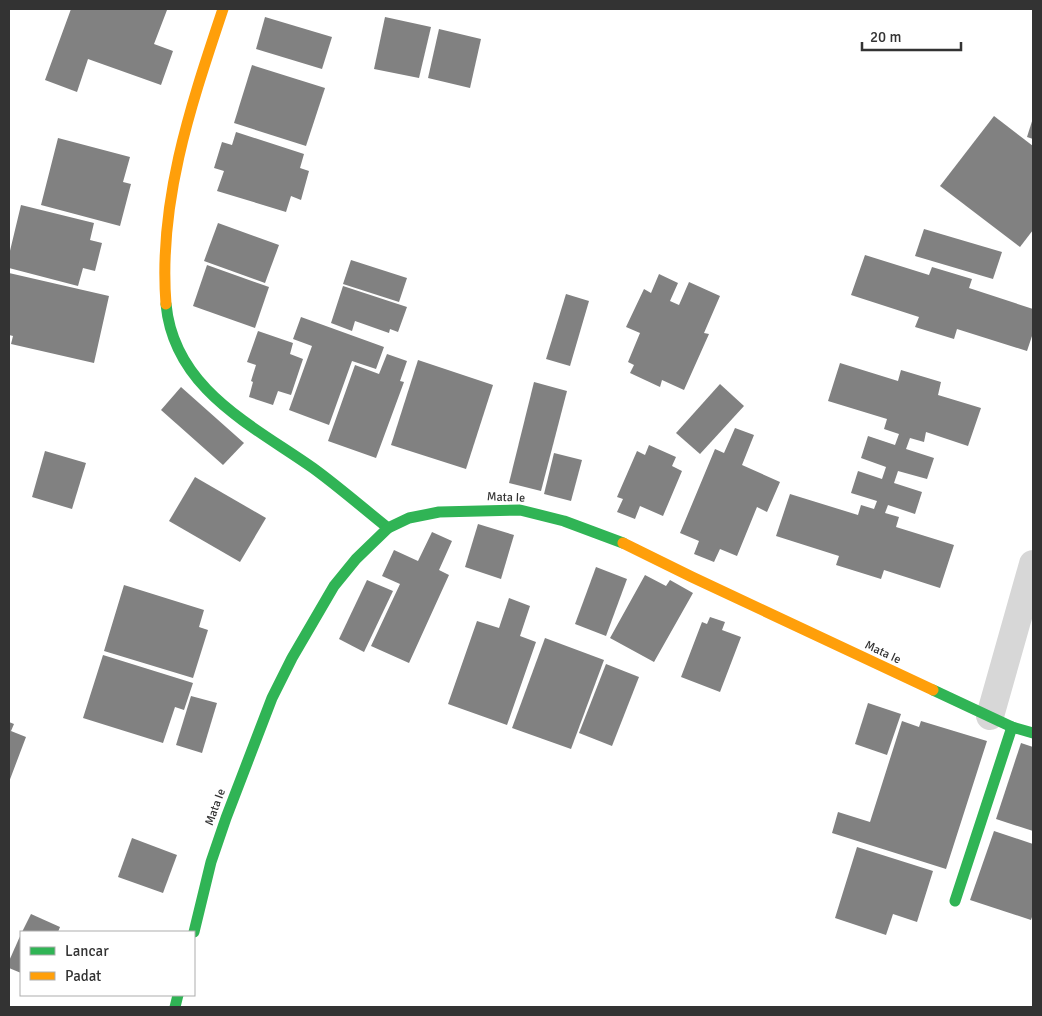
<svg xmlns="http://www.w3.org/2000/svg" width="1042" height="1016" font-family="Signika,sans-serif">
	<rect width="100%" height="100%" fill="#fff"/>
	<g fill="#818181">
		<path d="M71,9H162L167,10L154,44L173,51L161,85L88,59L77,92L45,80Z"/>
		<path d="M265,17L332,37L322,69L256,49Z"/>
		<path d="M385,17L431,27L419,78L374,69Z"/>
		<path d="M439,29L481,39L470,88L428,78Z"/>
		<path d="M252,65L325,88L306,146L234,123Z"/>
		<path d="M994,116L1033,146V230L1020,247L940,186Z"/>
		<path d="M1033,118V139L1027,137Z"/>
		<path d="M236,132L304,154L300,168L309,171L301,200L291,196L286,212L217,191L224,171L214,168L222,142L232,145Z"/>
		<path d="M58,138L130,157L123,182L131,184L120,226L41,205Z"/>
		<path d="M21,205L94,223L90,240L102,243L95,271L83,268L78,286L9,268V255Z"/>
		<path d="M218,223L279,245L265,283L204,261Z"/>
		<path d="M924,229L1002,252L993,279L915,256Z"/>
		<path d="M865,255L929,275L932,267L972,279L969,288L1033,309V333L1027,351L957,329L954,339L915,327L919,317L851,295Z"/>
		<path d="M351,260L407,278L399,302L343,284Z"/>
		<path d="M207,265L269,287L255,328L193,306Z"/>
		<path d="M9,273L109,296L94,363L11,344L13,336L9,335Z"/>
		<path d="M659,274L678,283L670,301L679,305L689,282L720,296L704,333L709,334L684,390L662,380L660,387L630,373L634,365L628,362L640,333L626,327L644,289L651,293Z"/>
		<path d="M343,286L407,307L398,332L390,329L389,333L355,321L352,331L331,323Z"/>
		<path d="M566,294L589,301L570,366L546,359Z"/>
		<path d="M301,317L384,347L376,369L352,361L329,425L289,410L312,346L293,339Z"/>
		<path d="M258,331L293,343L290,354L303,359L291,395L278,391L273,405L249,397L253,382L251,381L256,365L247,362Z"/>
		<path d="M387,354L407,361L400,381L404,382L376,458L328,441L355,365L379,374Z"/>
		<path d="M418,360L493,385L466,469L391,445Z"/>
		<path d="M840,363L898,381L901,370L941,382L938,395L981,408L968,446L926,432L924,442L910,438L906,449L934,458L927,479L898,471L894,483L922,492L915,514L888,505L885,513L899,517L896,527L954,545L940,588L884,570L881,579L836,565L839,556L776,536L790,494L858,515L861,505L874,509L877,501L851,493L858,471L882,479L886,467L861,458L868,436L895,445L899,434L884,429L887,419L828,401Z"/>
		<path d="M534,382L567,391L541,491L509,483Z"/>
		<path d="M720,384L744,406L700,454L676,433Z"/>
		<path d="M181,387L244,443L223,465L161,410Z"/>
		<path d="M735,428L754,435L742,465L780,482L767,512L757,507L737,556L720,549L714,562L694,554L699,541L680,533L715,449L724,453Z"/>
		<path d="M649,445L676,457L672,466L682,471L663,516L640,506L635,519L617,512L623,499L617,497L637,451L645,455Z"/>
		<path d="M45,451L86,463L72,509L32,497Z"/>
		<path d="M554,453L582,460L571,501L544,494Z"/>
		<path d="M195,477L266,518L240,562L169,521Z"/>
		<path d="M478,524L514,535L501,579L465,567Z"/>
		<path d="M432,532L452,541L439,570L449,575L409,663L371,646L400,584L382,576L394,550L418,561Z"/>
		<path d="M596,567L627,579L606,636L575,624Z"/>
		<path d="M645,575L666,586L670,580L693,593L654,662L610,638Z"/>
		<path d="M367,580L393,591L364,652L339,639Z"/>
		<path d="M124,585L204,610L199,627L208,630L193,678L104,651Z"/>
		<path d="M509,598L530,606L520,636L536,642L507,725L448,704L477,621L499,628Z"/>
		<path d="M710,617L725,622L722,630L741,637L720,692L681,677L702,622L707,624Z"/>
		<path d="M545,638L604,660L571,749L512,728Z"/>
		<path d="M103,655L193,683L184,710L175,707L163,743L83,718Z"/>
		<path d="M606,664L639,677L612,746L579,733Z"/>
		<path d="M191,696L217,703L202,753L176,745Z"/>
		<path d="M868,703L901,714L887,755L855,744Z"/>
		<path d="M902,721L919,727L921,721L987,741L946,869L832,833L838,812L870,822Z"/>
		<path d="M9,722L14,724L11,731L26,737L9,782Z"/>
		<path d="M1021,743L1033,747V831L996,819Z"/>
		<path d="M994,831L1033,844V914L1031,920L970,900Z"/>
		<path d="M132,838L177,855L163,893L118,877Z"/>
		<path d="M857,847L933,871L917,922L893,914L886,935L835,918Z"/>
		<path d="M31,914L60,927L58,932H22Z"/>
		<path d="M21,934V973L9,968V961Z"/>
	</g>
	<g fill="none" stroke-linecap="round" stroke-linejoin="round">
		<path stroke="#d7d7d7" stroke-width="28" d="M990,716L1033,564"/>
		<g stroke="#30b455" stroke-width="11">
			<path d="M166,304C174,389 252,425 313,468C339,487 363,508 388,528"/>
			<path d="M933,690L1012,727L1033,733"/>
			<path d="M955,901L1012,727"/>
			<path d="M194,932L211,862L226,818L272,698L292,658L334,586L356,559L388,528L409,518L439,512L520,510L564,521L623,543"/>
			<path d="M175,1007L178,995"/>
		</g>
		<g stroke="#ff9f0a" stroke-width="11">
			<path d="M166,304C158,201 191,105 223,9"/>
			<path d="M623,543L692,577L933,690"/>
		</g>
	</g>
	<g text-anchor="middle" stroke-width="5" stroke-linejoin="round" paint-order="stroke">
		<g font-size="12" fill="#333" stroke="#fff">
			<text transform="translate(506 497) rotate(2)" y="4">Mata Ie</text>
			<text transform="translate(883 652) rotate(25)" y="4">Mata Ie</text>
			<text transform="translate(215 807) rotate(-70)" y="4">Mata Ie</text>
		</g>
	</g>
	<rect width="1042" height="1016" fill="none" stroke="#333333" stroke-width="20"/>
	<rect x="20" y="931" width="175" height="65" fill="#ffffff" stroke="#adadad"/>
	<rect x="30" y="947" width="25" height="8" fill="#30b455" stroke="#adadad"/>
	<text x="65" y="956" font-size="15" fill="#333333">Lancar</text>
	<rect x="30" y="972" width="25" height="8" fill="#ff9f0a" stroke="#adadad"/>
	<text x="65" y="981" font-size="15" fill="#333333">Padat</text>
	<path d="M862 42v8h99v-8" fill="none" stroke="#333333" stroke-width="2.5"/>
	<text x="870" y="42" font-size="15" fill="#333333" stroke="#ffffff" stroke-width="4" paint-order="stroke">20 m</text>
</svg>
